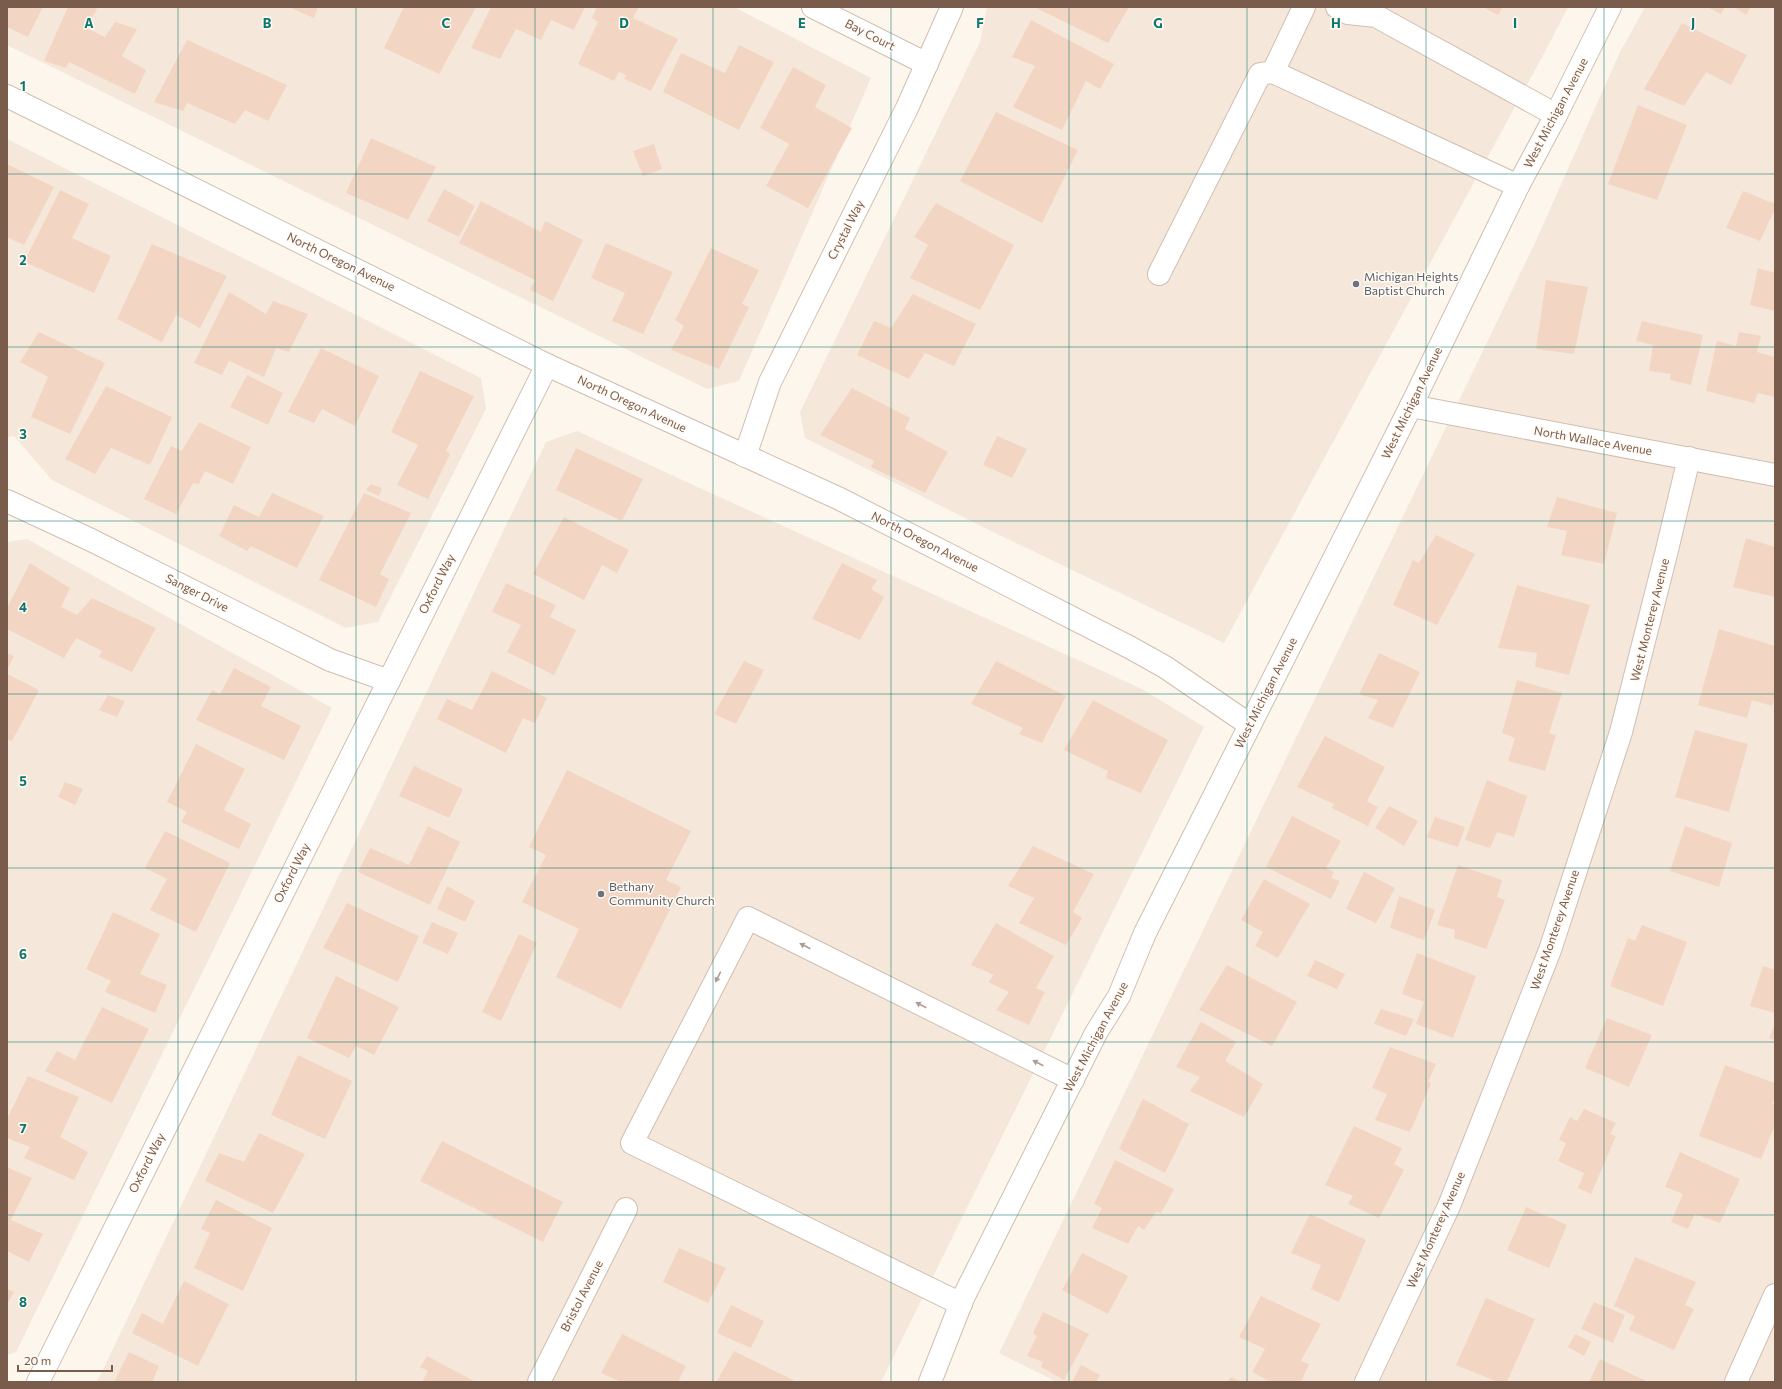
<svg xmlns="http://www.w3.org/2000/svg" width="1782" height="1389" font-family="Commissioner,sans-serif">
	<rect width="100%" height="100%" fill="#fdf6ec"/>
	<g fill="#f5e8da">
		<path d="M7,7H734L871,78L739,381L707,389L7,45Z"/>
		<path d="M987,7H1568L1548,46L1224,643L991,531L805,438L800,412L980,42Z"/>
		<path d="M1645,7H1775V1382H1057L999,1353L1534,245L1620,52Z"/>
		<path d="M7,139L481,378L486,409L378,622L346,628L52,480L14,436L7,437Z"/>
		<path d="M577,431L691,484L1142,689L1204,727L881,1382H97L546,442Z"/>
		<path d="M27,539L332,708L16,1352L7,1355V542Z"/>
	</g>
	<g fill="#f3d5c3">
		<path d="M7,7H43L28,37L7,27Z"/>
		<path d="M68,7H93L97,9L86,28L105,37L115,22L137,29L122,56L146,70L135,94L69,62L66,68L44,61Z"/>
		<path d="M289,7H318L314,18Z"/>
		<path d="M404,7H476L439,74L384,48Z"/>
		<path d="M491,7H585L574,30L551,20L541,40L516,29L500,59L471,48Z"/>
		<path d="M597,7H639L633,18L678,39L651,91L624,79L626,75L619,72L614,81L578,64L598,22L592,18Z"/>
		<path d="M1034,7H1129L1108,43Z"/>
		<path d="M1483,7H1503L1498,15Z"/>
		<path d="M1707,7H1725L1721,14Z"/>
		<path d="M1734,7H1751L1746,15Z"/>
		<path d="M1031,20L1114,64L1100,89L1086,81L1062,130L1013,107L1035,66L1012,57Z"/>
		<path d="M1682,23L1747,55L1731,85L1706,72L1684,106L1644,89Z"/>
		<path d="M187,40L287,85L268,121L245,110L235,124L187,103L183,111L154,102Z"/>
		<path d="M739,45L774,62L739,130L663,92L681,53L725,73Z"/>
		<path d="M793,67L826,85L815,107L852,128L808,208L766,186L789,144L760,128Z"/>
		<path d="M1638,105L1687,125L1657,200L1608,184Z"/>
		<path d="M996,112L1078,150L1042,223L960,181Z"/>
		<path d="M371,138L436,167L408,220L346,193Z"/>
		<path d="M654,144L662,169L643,176L633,151Z"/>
		<path d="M7,164L54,187L24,245L7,237Z"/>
		<path d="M444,189L475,206L459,237L427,221Z"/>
		<path d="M60,190L89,204L72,238L111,256L94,293L24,262Z"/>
		<path d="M1743,191L1775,204V209L1760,241L1726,228Z"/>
		<path d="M481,201L541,232L545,221L583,240L553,301L530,290L535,280L459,243Z"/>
		<path d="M936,203L1014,245L980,310L910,278L928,245L914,237Z"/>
		<path d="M606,243L673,272L643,334L612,321L625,293L591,278Z"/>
		<path d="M152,244L227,276L200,328L176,315L162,342L117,319Z"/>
		<path d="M711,248L759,270L742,304L749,307L719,369L671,350L684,326L675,320Z"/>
		<path d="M1758,268L1775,273V311L1750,305Z"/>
		<path d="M1546,280L1588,287L1574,354L1536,349Z"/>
		<path d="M229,292L266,314L273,301L308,314L289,352L276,348L264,377L229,361L222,375L194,363Z"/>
		<path d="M913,294L976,324L954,366L925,353L909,379L857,355L874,321L891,328Z"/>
		<path d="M1642,321L1703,335L1691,385L1670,380L1671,374L1649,371L1653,345L1636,341Z"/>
		<path d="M39,332L105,363L70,434L31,417L48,377L20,362Z"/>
		<path d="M1739,332L1761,336L1757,352L1775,357V397L1758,393L1754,403L1706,391L1717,341L1736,346Z"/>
		<path d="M321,348L379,376L355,426L322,409L314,423L288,412Z"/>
		<path d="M420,371L474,396L446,451L450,454L428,499L397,485L418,445L391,432Z"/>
		<path d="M247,375L283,393L268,425L230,407Z"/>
		<path d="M106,386L172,417L150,465L111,448L95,474L65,459Z"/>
		<path d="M852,388L910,418L905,429L948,452L925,493L871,467L874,461L820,435Z"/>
		<path d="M199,422L251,447L233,484L205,471L199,484L193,483L176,514L144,499L171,446L182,451Z"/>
		<path d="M997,436L1027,449L1012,478L983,465Z"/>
		<path d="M576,448L643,479L622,521L556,490Z"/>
		<path d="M371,484L382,488L379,496L366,490Z"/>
		<path d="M272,493L324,516L297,568L251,546L247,551L219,536L234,505L259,517Z"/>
		<path d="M364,493L411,513L380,574L389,579L376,607L319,580Z"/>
		<path d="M1557,497L1617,513L1604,564L1561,555L1567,531L1547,527Z"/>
		<path d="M564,517L629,550L617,573L602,565L584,600L533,574Z"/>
		<path d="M1436,535L1475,554L1437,625L1393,605L1413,560L1419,563Z"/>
		<path d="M1746,538L1775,547V597L1733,587Z"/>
		<path d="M30,563L70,588L61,607L77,615L92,598L156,628L132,672L99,657L102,651L76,638L64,658L7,629V608Z"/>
		<path d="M842,563L877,580L871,589L884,597L860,640L812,619Z"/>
		<path d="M506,583L556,605L550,617L576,630L554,675L507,652L521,625L492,612Z"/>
		<path d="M1517,585L1590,605L1569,675L1535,667L1537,653L1498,648Z"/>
		<path d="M1719,629L1775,646V697L1772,706L1752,700L1747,718L1698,705Z"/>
		<path d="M7,653L14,656L7,670Z"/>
		<path d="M1379,653L1420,672L1393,728L1368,718L1378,700L1359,694Z"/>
		<path d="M744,661L764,670L736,724L714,714Z"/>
		<path d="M996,661L1066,696L1042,743L1019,734L1023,728L971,704Z"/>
		<path d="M234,668L271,687L261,706L301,726L284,760L196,720L212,690L220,694Z"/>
		<path d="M492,671L547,698L535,723L523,718L506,753L437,719L447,699L472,710Z"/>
		<path d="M7,674L39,690L12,741L7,739Z"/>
		<path d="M1517,680L1562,693L1549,733L1556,735L1545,771L1508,761L1515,738L1502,733Z"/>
		<path d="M108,695L125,701L117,717L99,710Z"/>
		<path d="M1093,700L1168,740L1141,793L1106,778L1108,771L1064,750Z"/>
		<path d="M1695,730L1748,744L1729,812L1675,797Z"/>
		<path d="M1325,736L1385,767L1367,801L1378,807L1368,826L1332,808L1334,804L1297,787Z"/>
		<path d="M196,744L245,769L224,810L251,824L239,849L181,822L187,812L167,802Z"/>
		<path d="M414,766L463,789L449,818L399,796Z"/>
		<path d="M567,770L691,831L666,880L681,887L621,1009L556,977L579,929L522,902L546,855L529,847Z"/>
		<path d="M1487,780L1527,796L1514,837L1497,832L1490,848L1465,840Z"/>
		<path d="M65,782L83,789L75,805L58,797Z"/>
		<path d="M1389,806L1418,821L1404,846L1375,828Z"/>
		<path d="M1292,816L1341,841L1326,868L1334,872L1331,878L1340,881L1331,899L1266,867Z"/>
		<path d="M1435,817L1465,827L1458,847L1427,837Z"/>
		<path d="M428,826L460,842L430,905L358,872L370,848L409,865Z"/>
		<path d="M1685,826L1732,843L1719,887L1670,871Z"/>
		<path d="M165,831L230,863L196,932L150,910L167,879L145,868Z"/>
		<path d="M1033,846L1094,874L1073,912L1082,918L1066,945L1019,923L1034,898L1008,886Z"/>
		<path d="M1458,865L1502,880L1497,897L1505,900L1486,949L1454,938L1455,930L1437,925Z"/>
		<path d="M1364,872L1395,888L1376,923L1346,909Z"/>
		<path d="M1264,879L1310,904L1278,958L1255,946L1263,932L1241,920Z"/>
		<path d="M447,886L475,901L465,922L437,909Z"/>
		<path d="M1399,896L1435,910L1424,940L1390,928Z"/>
		<path d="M347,903L419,936L398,982L323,948Z"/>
		<path d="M113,912L160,934L140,974L167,985L155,1013L105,992L111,981L86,969Z"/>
		<path d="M432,922L458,933L448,954L422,943Z"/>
		<path d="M996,923L1054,956L1036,988L1045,992L1029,1025L996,1010L1009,992L988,982L994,975L971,965Z"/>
		<path d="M1642,925L1687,942L1663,1006L1610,986L1628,938L1635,941Z"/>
		<path d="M519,934L537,943L501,1021L482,1012Z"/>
		<path d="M1417,953L1476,976L1453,1038L1416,1024L1424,1002L1402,994Z"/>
		<path d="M1315,960L1345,974L1337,989L1307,976Z"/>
		<path d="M1227,965L1297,1002L1272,1046L1199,1010Z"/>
		<path d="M1763,966L1775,970V1013L1750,1006Z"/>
		<path d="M336,976L399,1007L374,1055L356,1046L349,1058L307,1038Z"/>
		<path d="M102,1007L149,1029L112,1103L45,1071L57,1051L75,1060Z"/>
		<path d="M1381,1009L1414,1019L1406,1036L1374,1024Z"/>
		<path d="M1607,1018L1652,1035L1629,1087L1585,1068Z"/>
		<path d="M1201,1022L1236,1042L1225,1061L1263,1084L1244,1117L1190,1091L1200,1077L1176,1067Z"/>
		<path d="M1775,1024V1040L1769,1038Z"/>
		<path d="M1390,1047L1436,1064L1428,1082L1431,1083L1410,1132L1375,1120L1387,1094L1372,1088Z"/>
		<path d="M298,1055L352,1081L325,1139L271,1115Z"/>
		<path d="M1725,1065L1775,1083V1097L1772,1104L1775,1105V1125L1761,1159L1699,1136Z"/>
		<path d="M28,1076L79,1097L60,1137L88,1152L74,1180L24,1158L30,1147L7,1138V1119Z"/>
		<path d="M1143,1099L1189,1124L1165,1173L1119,1149Z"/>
		<path d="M1584,1109L1616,1123L1610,1134L1616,1136L1591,1194L1578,1188L1584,1173L1558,1161L1566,1143L1559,1140L1570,1117L1577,1121Z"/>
		<path d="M1354,1126L1402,1148L1394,1164L1404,1170L1379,1218L1348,1204L1353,1196L1325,1185Z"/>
		<path d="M259,1133L305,1154L273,1213L205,1181L219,1153L244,1162Z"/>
		<path d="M442,1141L563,1202L543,1242L420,1181Z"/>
		<path d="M1680,1152L1740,1179L1720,1223L1695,1214L1688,1229L1671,1222L1683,1194L1665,1187Z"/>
		<path d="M1115,1160L1174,1189L1161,1213L1156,1212L1144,1230L1138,1226L1128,1244L1092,1228L1102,1208L1094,1204Z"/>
		<path d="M7,1167L32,1178L11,1220L43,1234L29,1262L7,1251Z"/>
		<path d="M216,1200L272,1228L243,1291L194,1268L210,1233L201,1229Z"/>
		<path d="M1526,1207L1567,1225L1549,1268L1507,1250Z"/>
		<path d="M1310,1214L1366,1240L1339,1302L1311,1289L1321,1265L1291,1253Z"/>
		<path d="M679,1248L726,1268L708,1303L663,1282Z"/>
		<path d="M1082,1253L1128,1276L1108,1314L1062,1290Z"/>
		<path d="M1635,1257L1696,1282L1685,1305L1694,1309L1674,1350L1629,1330L1635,1316L1614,1306Z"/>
		<path d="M184,1281L229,1304L198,1366L132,1333L142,1313L163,1324Z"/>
		<path d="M7,1289L14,1292L7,1305Z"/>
		<path d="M1261,1296L1321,1324L1301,1361L1309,1364L1301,1382H1271L1252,1372L1265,1349L1239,1337Z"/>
		<path d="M1486,1298L1535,1319L1507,1382H1498L1456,1365Z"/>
		<path d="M1594,1302L1625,1315L1613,1343L1581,1329Z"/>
		<path d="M731,1305L764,1321L751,1348L717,1333Z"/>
		<path d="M1043,1312L1089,1334L1064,1380L1041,1367L1043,1362L1027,1356L1037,1336L1033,1333Z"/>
		<path d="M622,1334L686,1366L678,1382H621L601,1373Z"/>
		<path d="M1575,1334L1591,1342L1584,1356L1568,1347Z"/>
		<path d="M734,1351L797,1382H720L717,1381Z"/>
		<path d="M129,1352L159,1366L153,1380L156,1382H114Z"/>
		<path d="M427,1356L476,1382H422L428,1371L420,1367Z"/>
		<path d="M1600,1359L1648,1382H1589Z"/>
		<path d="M1081,1365L1100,1375L1096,1382H1072Z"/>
		<path d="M1231,1377L1242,1382H1228Z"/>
	</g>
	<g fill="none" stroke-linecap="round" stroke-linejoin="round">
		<g stroke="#d1beb0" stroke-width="24">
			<g id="minor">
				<path d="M813,7L927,64"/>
				<path d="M1337,7L1348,13L1376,16L1556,115"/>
				<path d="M1273,72L1304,7"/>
				<path d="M7,96L547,365L840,499L1131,648L1165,667L1250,725"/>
				<path d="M1159,274L1260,74L1273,72L1518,186"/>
				<path d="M1411,406L1775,475"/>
				<path d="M745,456L770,382L907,108L952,7"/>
				<path d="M7,501L91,540L330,660L389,681"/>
				<path d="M961,1304L632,1143L748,918L1073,1080"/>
				<path d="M38,1382L547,365"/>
				<path d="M539,1382L626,1209"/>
				<path d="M930,1382L963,1298L1096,1033L1119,996L1145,933L1411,406L1518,186L1556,115L1610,7"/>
				<path d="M1366,1382L1449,1206L1550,950L1621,732L1666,554L1689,458"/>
				<path d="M1736,1382L1775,1295"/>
			</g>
		</g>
		<use href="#minor" stroke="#fff" stroke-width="22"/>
	</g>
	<defs><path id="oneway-solid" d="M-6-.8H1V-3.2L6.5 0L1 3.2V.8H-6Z"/></defs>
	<g fill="#af9d94">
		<use href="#oneway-solid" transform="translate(805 946) rotate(-153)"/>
		<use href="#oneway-solid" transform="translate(718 977) rotate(117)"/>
		<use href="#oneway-solid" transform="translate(921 1005) rotate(-153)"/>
		<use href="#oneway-solid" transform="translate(1038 1063) rotate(-153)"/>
	</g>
	<path fill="none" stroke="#0f766e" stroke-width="1" stroke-opacity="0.55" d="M178,7V1382M356,7V1382M535,7V1382M713,7V1382M891,7V1382M1069,7V1382M1247,7V1382M1426,7V1382M1604,7V1382M7,174H1775M7,347H1775M7,521H1775M7,694H1775M7,868H1775M7,1042H1775M7,1215H1775"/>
	<g fill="#6b7280" stroke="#fffaf3" stroke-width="1.5">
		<circle cx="1356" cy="284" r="4"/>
		<circle cx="601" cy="894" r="4"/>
	</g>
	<g text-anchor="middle" stroke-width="3" stroke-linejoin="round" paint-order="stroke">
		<g font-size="12" fill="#7a5c4d" stroke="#fffaf3">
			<text transform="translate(870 35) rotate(27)" y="4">Bay Court</text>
			<text transform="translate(1556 113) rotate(-62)" y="4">West Michigan Avenue</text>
			<text transform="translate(846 230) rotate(-63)" y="4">Crystal Way</text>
			<text transform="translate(341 262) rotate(26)" y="4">North Oregon Avenue</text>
			<text transform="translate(1412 403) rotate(-64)" y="4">West Michigan Avenue</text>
			<text transform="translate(632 404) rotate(25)" y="4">North Oregon Avenue</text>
			<text transform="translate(1593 441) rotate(10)" y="4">North Wallace Avenue</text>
			<text transform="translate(925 542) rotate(27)" y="4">North Oregon Avenue</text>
			<text transform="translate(437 584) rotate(-63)" y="4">Oxford Way</text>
			<text transform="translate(197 593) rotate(27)" y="4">Sanger Drive</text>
			<text transform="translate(1650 620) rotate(-76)" y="4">West Monterey Avenue</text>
			<text transform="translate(1266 693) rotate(-63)" y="4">West Michigan Avenue</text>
			<text transform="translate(292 873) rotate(-63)" y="4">Oxford Way</text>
			<text transform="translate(1555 930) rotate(-71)" y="4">West Monterey Avenue</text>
			<text transform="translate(1096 1037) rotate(-62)" y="4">West Michigan Avenue</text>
			<text transform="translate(147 1163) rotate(-63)" y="4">Oxford Way</text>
			<text transform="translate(1436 1230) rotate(-66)" y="4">West Monterey Avenue</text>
			<text transform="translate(582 1296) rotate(-63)" y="4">Bristol Avenue</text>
		</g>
		<g font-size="12" fill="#5b616d" stroke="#fffaf3" text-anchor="start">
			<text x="1364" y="281">Michigan Heights<tspan x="1364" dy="14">Baptist Church</tspan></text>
			<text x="609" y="891">Bethany<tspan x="609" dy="14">Community Church</tspan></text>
		</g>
	</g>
	<g font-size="13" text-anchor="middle" font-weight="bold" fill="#0f766e" stroke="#fffaf3" stroke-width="3" stroke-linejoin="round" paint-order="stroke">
		<text x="89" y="28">A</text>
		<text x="267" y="28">B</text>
		<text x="446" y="28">C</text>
		<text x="624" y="28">D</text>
		<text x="802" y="28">E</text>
		<text x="980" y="28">F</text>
		<text x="1158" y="28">G</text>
		<text x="1336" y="28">H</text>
		<text x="1515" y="28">I</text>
		<text x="1693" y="28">J</text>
		<text x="23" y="91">1</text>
		<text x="23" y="265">2</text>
		<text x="23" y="439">3</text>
		<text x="23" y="612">4</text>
		<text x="23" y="786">5</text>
		<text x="23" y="959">6</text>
		<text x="23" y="1133">7</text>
		<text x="23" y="1307">8</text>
	</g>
	<rect width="1782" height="1389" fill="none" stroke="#7a5c4d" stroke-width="16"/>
	<path d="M18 1365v6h94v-6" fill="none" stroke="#7a5c4d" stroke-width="2"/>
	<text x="24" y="1365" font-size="12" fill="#7a5c4d" stroke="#fffaf3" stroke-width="3" paint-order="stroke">20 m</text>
</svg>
